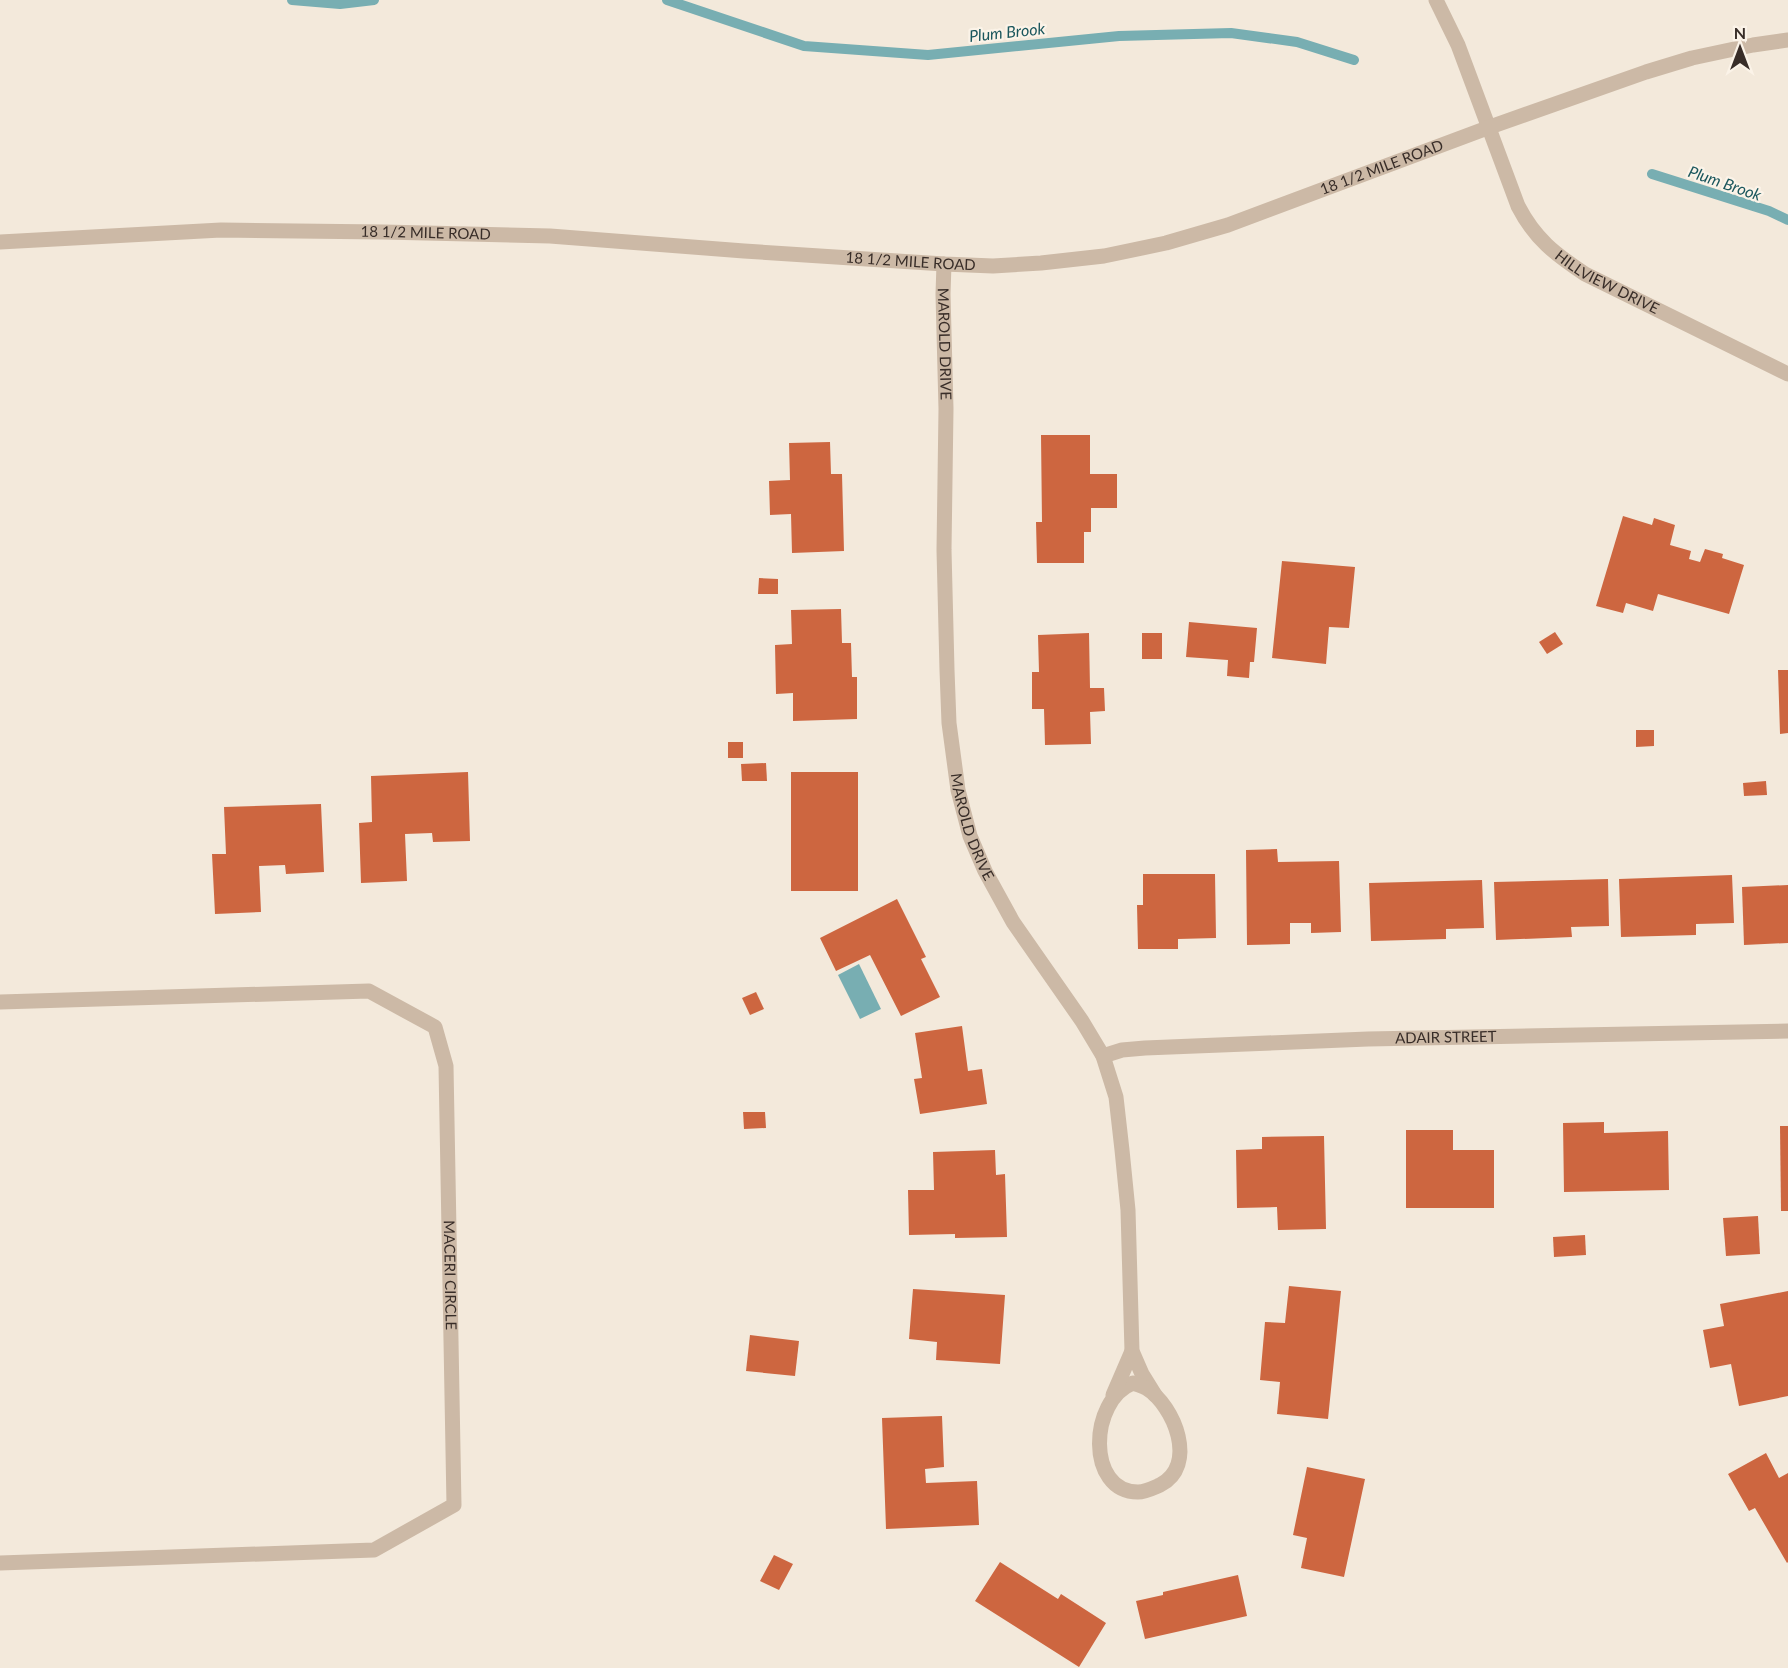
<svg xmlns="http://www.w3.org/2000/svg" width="1788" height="1668" font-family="Lato,sans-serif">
	<rect width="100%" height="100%" fill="#f3e9db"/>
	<path fill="#78aeb2" d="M859,964L881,1009L860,1019L838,975Z"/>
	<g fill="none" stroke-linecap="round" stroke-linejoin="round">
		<g stroke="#78aeb2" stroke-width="10">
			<path d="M292,0L340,4L374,0"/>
			<path d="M667,0L804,46L928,55L1119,36L1231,33L1297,42L1354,60"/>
			<path d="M1652,174L1769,211L1788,220"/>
		</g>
	</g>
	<g fill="#cd6640">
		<path d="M1041,435H1090V474H1117V508H1091V532H1084V563H1037L1036,522H1042Z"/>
		<path d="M830,442L831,474H842L844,551L792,553L791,514L770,515L769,481L790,480L789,443Z"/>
		<path d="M1623,516L1652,525L1654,518L1675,525L1670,545L1691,551L1689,559L1700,562L1705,549L1723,554L1722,558L1744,565L1729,614L1658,594L1653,611L1626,603L1623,613L1596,606Z"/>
		<path d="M1282,561L1355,567L1349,628L1329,627L1326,664L1272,658Z"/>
		<path d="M759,578L778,579V594H758Z"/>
		<path d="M841,609L842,643H851L852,677H857V719L793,721V693L776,694L775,645L792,644L791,610Z"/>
		<path d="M1189,622L1257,628L1254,662H1250L1249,678L1227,676L1228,660L1186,657Z"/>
		<path d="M1555,632L1563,644L1547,654L1539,642Z"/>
		<path d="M1089,633L1090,688H1104L1105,711L1090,712L1091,744L1045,745L1044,709H1032V672H1039L1038,635Z"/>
		<rect x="1142" y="633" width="20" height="26"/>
		<path d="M1778,670H1788V733L1780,734Z"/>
		<path d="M1636,730H1654V746L1636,747Z"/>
		<rect x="728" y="742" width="15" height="16"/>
		<path d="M766,763L767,781H742L741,764Z"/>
		<path d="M468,772L470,841L433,842L432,833L405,834L407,881L361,883L359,823L372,822L371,776Z"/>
		<rect x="791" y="772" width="67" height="119"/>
		<path d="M1766,781L1767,795L1744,796L1743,783Z"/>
		<path d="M321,804L324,872L286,874L285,865L259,866L261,912L215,914L212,854H226L224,807Z"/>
		<path d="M1277,849L1278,862L1339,861L1341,932L1311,933V923H1290V944L1247,945L1246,850Z"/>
		<path d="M1143,874H1215L1216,938L1178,939V949H1138L1137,905H1143Z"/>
		<path d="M1732,875L1734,923L1696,924V935L1621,937L1619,879Z"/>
		<path d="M1608,879L1609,926L1571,927L1572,937L1496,940L1494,882Z"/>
		<path d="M1482,880L1484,928L1446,929V939L1371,941L1369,883Z"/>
		<path d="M1788,885V943L1744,945L1742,887Z"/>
		<path d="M897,899L926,957L921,959L940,997L901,1016L870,955L836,971L820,938Z"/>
		<path d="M756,992L764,1009L750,1015L742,998Z"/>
		<path d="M962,1026L968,1071L982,1069L987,1104L920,1114L914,1079L922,1078L915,1033Z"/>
		<path d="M743,1112H765L766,1128L744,1129Z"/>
		<path d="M1604,1122V1133L1668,1131L1669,1190L1564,1192L1563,1123Z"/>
		<path d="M1780,1126H1788V1211H1781Z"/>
		<path d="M1406,1130H1453V1150H1494V1208H1406Z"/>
		<path d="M1324,1136L1326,1229L1278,1230L1277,1207L1237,1208L1236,1150L1262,1149V1137Z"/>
		<path d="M995,1150L996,1175L1005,1174L1007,1237L955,1238V1234L909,1235L908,1190H934L933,1152Z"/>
		<path d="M1758,1216L1760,1254L1726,1256L1723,1218Z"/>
		<path d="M1585,1235L1586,1255L1554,1257L1553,1237Z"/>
		<path d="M1289,1286L1341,1291L1328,1419L1277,1414L1280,1382L1260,1380L1265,1322L1285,1323Z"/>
		<path d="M913,1289L1005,1295L1000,1364L936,1360L937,1342L909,1339Z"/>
		<path d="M1788,1291V1396L1739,1406L1731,1364L1710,1368L1703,1330L1724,1326L1720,1304Z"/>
		<path d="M750,1335L799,1341L795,1376L746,1371Z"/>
		<path d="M942,1416L944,1467L925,1469L926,1483L977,1481L979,1525L886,1529L882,1418Z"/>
		<path d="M1766,1453L1779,1478L1788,1473V1562L1787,1563L1755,1508L1749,1511L1728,1474Z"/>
		<path d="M1307,1467L1365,1479L1344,1577L1301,1568L1307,1538L1293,1535Z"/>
		<path d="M774,1555L793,1564L779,1590L760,1581Z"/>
		<path d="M1000,1562L1058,1599L1061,1594L1106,1623L1079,1667L975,1601Z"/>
		<path d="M1238,1575L1247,1616L1145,1639L1136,1601L1163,1595V1592Z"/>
	</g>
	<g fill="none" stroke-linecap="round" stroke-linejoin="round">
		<g stroke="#ccb9a6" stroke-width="15">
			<path id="s1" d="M1436,0L1458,45L1518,206C1535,239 1555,254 1585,274L1788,374"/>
			<path id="s2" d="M0,242L221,230L383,232L550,236L744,251L944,264L993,266L1041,263L1104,256L1166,243L1228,225L1490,127L1646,72L1692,58L1753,45L1788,40"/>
			<path id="s3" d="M944,264L943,294L946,409L944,550L947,670L949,723L958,790L970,836L985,871L1013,922L1082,1021L1103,1056L1116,1097L1122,1150L1128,1210L1132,1351L1142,1374L1155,1395"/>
			<path id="s4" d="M0,1002L369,991L435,1027L446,1066L454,1505L374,1550L0,1563"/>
			<path id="s5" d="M1103,1056L1122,1050L1145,1048L1368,1039L1788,1031"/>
			<path d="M1133,1383C1138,1385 1142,1386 1146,1388C1175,1406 1198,1466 1160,1485C1153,1488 1145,1492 1138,1492C1086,1492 1089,1400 1133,1383Z"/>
			<path d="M1113,1395L1132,1351"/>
		</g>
	</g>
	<g text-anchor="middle" stroke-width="4.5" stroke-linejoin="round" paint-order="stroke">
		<g font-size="15" fill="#382d28" stroke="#fbf3e8">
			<text dy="5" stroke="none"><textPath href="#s2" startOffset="1398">18 1/2 MILE ROAD</textPath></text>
			<text dy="5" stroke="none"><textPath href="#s2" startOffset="426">18 1/2 MILE ROAD</textPath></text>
			<text dy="5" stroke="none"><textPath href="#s2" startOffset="912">18 1/2 MILE ROAD</textPath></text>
			<text dy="5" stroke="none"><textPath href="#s1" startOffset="342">HILLVIEW DRIVE</textPath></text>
			<text dy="5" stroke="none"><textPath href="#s3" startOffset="80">MAROLD DRIVE</textPath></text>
			<text dy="5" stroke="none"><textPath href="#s3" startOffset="566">MAROLD DRIVE</textPath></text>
			<text dy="5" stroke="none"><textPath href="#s5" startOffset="344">ADAIR STREET</textPath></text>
			<text dy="5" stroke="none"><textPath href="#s4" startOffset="694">MACERI CIRCLE</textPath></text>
		</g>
		<g font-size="16" font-style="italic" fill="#1a565c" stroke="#fbf3e8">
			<text transform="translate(1007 32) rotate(-6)" y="6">Plum Brook</text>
			<text transform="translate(1725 183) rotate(19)" y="6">Plum Brook</text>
		</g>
	</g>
	<g transform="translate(1740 48)" stroke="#fbf3e8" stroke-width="4.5" paint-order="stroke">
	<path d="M0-4.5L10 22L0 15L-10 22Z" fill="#382d28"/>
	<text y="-9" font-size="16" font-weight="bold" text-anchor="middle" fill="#382d28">N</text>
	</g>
</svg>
